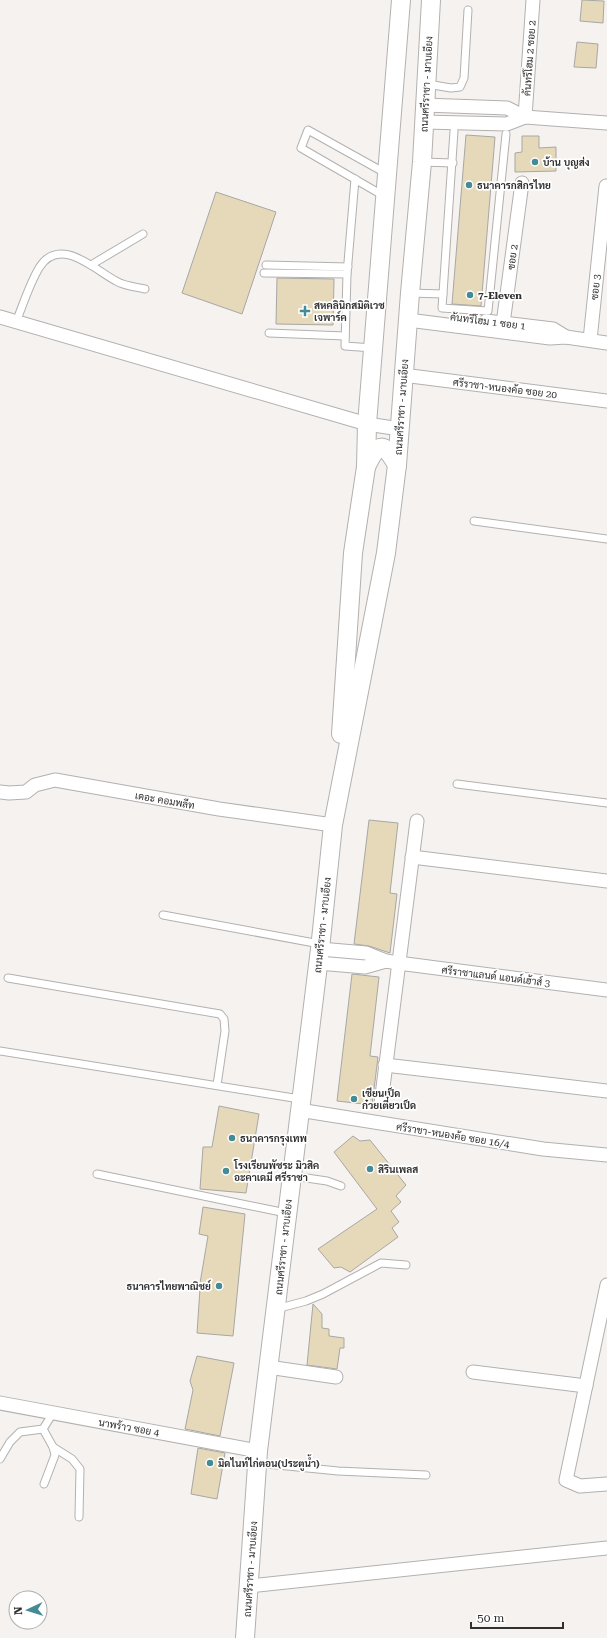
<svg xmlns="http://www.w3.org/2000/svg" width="607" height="1638" font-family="'Roboto Serif',Sarabun,serif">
	<rect width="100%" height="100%" fill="#f5f2f0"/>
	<g fill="#e5d9ba" stroke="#a8a7a4">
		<path d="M582,0L604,1L603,23L580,21Z"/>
		<path d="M577,42L598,44L596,68L574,67Z"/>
		<path d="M466,135L495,137L481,306L452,304Z"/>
		<path d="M522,136H539V148L556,147V171L515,172V153L522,152Z"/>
		<path d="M216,192L276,212L242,314L182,293Z"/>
		<path d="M277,278L334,279L333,325L276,324Z"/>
		<path d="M369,820L398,823L390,893L397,894L390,953L369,946L354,944Z"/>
		<path d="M352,974L379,977L370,1056L378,1057L372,1105L337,1101Z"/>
		<path d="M219,1106L259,1114L246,1193L200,1189L203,1147H212Z"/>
		<path d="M353,1136L360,1141L370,1140L406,1185L396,1196L401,1202L391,1211L399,1222L392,1228L398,1237L350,1272L341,1267L334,1268L318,1249L377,1209L334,1152Z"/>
		<path d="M203,1207L245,1214L233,1336L197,1333L200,1289H199L208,1236L199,1234Z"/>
		<path d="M313,1304L322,1314V1328L329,1329V1336L344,1338V1348H340L337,1369L307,1365Z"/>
		<path d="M197,1356L234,1363L220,1436L185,1429L193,1390L190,1381Z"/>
		<path d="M198,1448L225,1453L217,1499L191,1494Z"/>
	</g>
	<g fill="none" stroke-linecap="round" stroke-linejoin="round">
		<g stroke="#b3b1af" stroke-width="9">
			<g id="service">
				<path d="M427,84L451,88L460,87L464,78L468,10"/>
				<path d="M454,131L442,308L488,311L506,134"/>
				<path d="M422,162L453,163"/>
				<path d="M355,179L347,274L345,346L373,348"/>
				<path d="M384,196L301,148L308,130L387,174"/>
				<path d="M91,265L143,234"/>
				<path d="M266,265L348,267"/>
				<path d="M264,273L347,274"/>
				<path d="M410,293L443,294"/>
				<path d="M16,322C23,305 29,285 39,268C59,235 94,269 116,281C124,286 136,287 145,289"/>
				<path d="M269,333L345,336"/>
				<path d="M474,521L607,539"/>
				<path d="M457,784L607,803"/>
				<path d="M163,915L320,944"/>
				<path d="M8,978L220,1014L224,1019L225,1031L217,1085"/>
				<path d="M0,1051L300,1099"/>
				<path d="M97,1174L286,1213"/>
				<path d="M293,1176L327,1181L341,1186"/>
				<path d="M276,1309L306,1301L323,1294L381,1263L406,1265"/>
				<path d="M43,1429L53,1447L55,1455L44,1484"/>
				<path d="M53,1447L72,1459L80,1469L79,1517"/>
				<path d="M0,1459L10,1442L20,1432L43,1429L53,1413"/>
				<path d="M257,1463L338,1471L426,1475"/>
			</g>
		</g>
		<g stroke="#b3b1af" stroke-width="15">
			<g id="minor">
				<path d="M424,105L507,108L525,117L607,123"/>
				<path d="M525,117L533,0"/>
				<path d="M424,122L507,124L525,117"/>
				<path d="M0,317L367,424L400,429"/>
				<path d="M408,320L550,338L566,337L607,343"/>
				<path d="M486,321L553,329L566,337"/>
				<path d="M502,331L522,183"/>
				<path d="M590,340L606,186"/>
				<path d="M403,375L607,401"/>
				<path d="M0,792L9,793L26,792L35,785L55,780L219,809L333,825"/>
				<path d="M412,857L607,881"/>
				<path d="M320,949L366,953L386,961L398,963L607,990"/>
				<path d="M318,963L365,967L386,961"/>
				<path d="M385,1065L607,1091"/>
				<path d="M381,1103L417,821"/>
				<path d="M299,1110L543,1149L607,1155"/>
				<path d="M607,1285L566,1480L580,1486L607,1484"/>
				<path d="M268,1367L336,1377"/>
				<path d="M473,1372L586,1386"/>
				<path d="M0,1403L258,1451"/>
				<path d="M249,1586L607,1548"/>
			</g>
		</g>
		<g stroke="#b3b1af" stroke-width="20">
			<g id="secondary">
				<path d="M366,467C378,441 384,442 397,465"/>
				<path d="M341,734L353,553L366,467L367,424L401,0"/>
				<path d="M245,1638L258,1451L320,949L333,825L386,553L397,465L410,293L422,162L431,0"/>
			</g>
		</g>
		<use href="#service" stroke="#fff" stroke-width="7"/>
		<use href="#minor" stroke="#fff" stroke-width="13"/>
		<use href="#secondary" stroke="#fff" stroke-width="18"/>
	</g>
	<g fill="#458b96" stroke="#fff" stroke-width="1.5">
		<circle cx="535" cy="162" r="4"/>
		<circle cx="469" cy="185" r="4"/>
		<circle cx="470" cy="295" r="4"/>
		<path d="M303 305h4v4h4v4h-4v4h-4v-4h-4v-4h4z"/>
		<circle cx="354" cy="1099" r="4"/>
		<circle cx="232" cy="1138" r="4"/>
		<circle cx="370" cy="1169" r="4"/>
		<circle cx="226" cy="1171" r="4"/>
		<circle cx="219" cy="1286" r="4"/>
		<circle cx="210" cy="1463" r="4"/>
	</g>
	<g text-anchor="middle" stroke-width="3.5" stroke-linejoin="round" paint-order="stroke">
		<g font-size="10" fill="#313030" stroke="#fff">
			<text transform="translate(529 58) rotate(-86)" y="4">คันทรีโฮม 2 ซอย 2</text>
			<text transform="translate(426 84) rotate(-87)" y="4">ถนนศรีราชา - มาบเอียง</text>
			<text transform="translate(512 257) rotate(-82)" y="4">ซอย 2</text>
			<text transform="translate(595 287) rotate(-84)" y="4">ซอย 3</text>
			<text transform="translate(488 321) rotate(7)" y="4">คันทรีโฮม 1 ซอย 1</text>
			<text transform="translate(505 388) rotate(7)" y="4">ศรีราชา-หนองค้อ ซอย 20</text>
			<text transform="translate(401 407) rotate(-86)" y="4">ถนนศรีราชา - มาบเอียง</text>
			<text transform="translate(165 800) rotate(10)" y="4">เดอะ คอมพลีท</text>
			<text transform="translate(322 925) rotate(-84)" y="4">ถนนศรีราชา - มาบเอียง</text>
			<text transform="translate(496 976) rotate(7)" y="4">ศรีราชาแลนด์ แอนด์เฮ้าส์ 3</text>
			<text transform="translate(453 1135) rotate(9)" y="4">ศรีราชา-หนองค้อ ซอย 16/4</text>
			<text transform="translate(283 1247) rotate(-84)" y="4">ถนนศรีราชา - มาบเอียง</text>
			<text transform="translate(129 1427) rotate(10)" y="4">นาพร้าว ซอย 4</text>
			<text transform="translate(250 1569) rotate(-86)" y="4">ถนนศรีราชา - มาบเอียง</text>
		</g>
		<g font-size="10" font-weight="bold" fill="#313030" stroke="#fff" text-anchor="start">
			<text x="543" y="166">บ้าน บุญส่ง</text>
			<text x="477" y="189">ธนาคารกสิกรไทย</text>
			<text x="478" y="299">7-Eleven</text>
			<text x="314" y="309">สหคลินิกสมิติเวช<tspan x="314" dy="12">เจพาร์ค</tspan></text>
			<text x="362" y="1097">เซียนเป็ด<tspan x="362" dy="12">ก๋วยเตี๋ยวเป็ด</tspan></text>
			<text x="240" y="1142">ธนาคารกรุงเทพ</text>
			<text x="234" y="1169">โรงเรียนพัชระ มิวสิค<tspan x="234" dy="12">อะคาเดมี ศรีราชา</tspan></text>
			<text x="378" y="1173">สิรินเพลส</text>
			<text x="211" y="1290" text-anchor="end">ธนาคารไทยพาณิชย์</text>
			<text x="218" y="1467">มิดไนท์ไก่ตอน(ประตูน้ำ)</text>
		</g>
	</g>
	<g transform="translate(28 1610) rotate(266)"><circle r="19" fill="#ffffff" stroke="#adacac"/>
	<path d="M0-3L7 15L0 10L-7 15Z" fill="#458b96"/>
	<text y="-6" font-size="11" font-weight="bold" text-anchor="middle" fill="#313030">N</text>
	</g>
	<path d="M471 1622v6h92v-6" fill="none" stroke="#313030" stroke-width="2"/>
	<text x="477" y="1622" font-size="12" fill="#313030" stroke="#ffffff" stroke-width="3" paint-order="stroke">50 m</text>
</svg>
